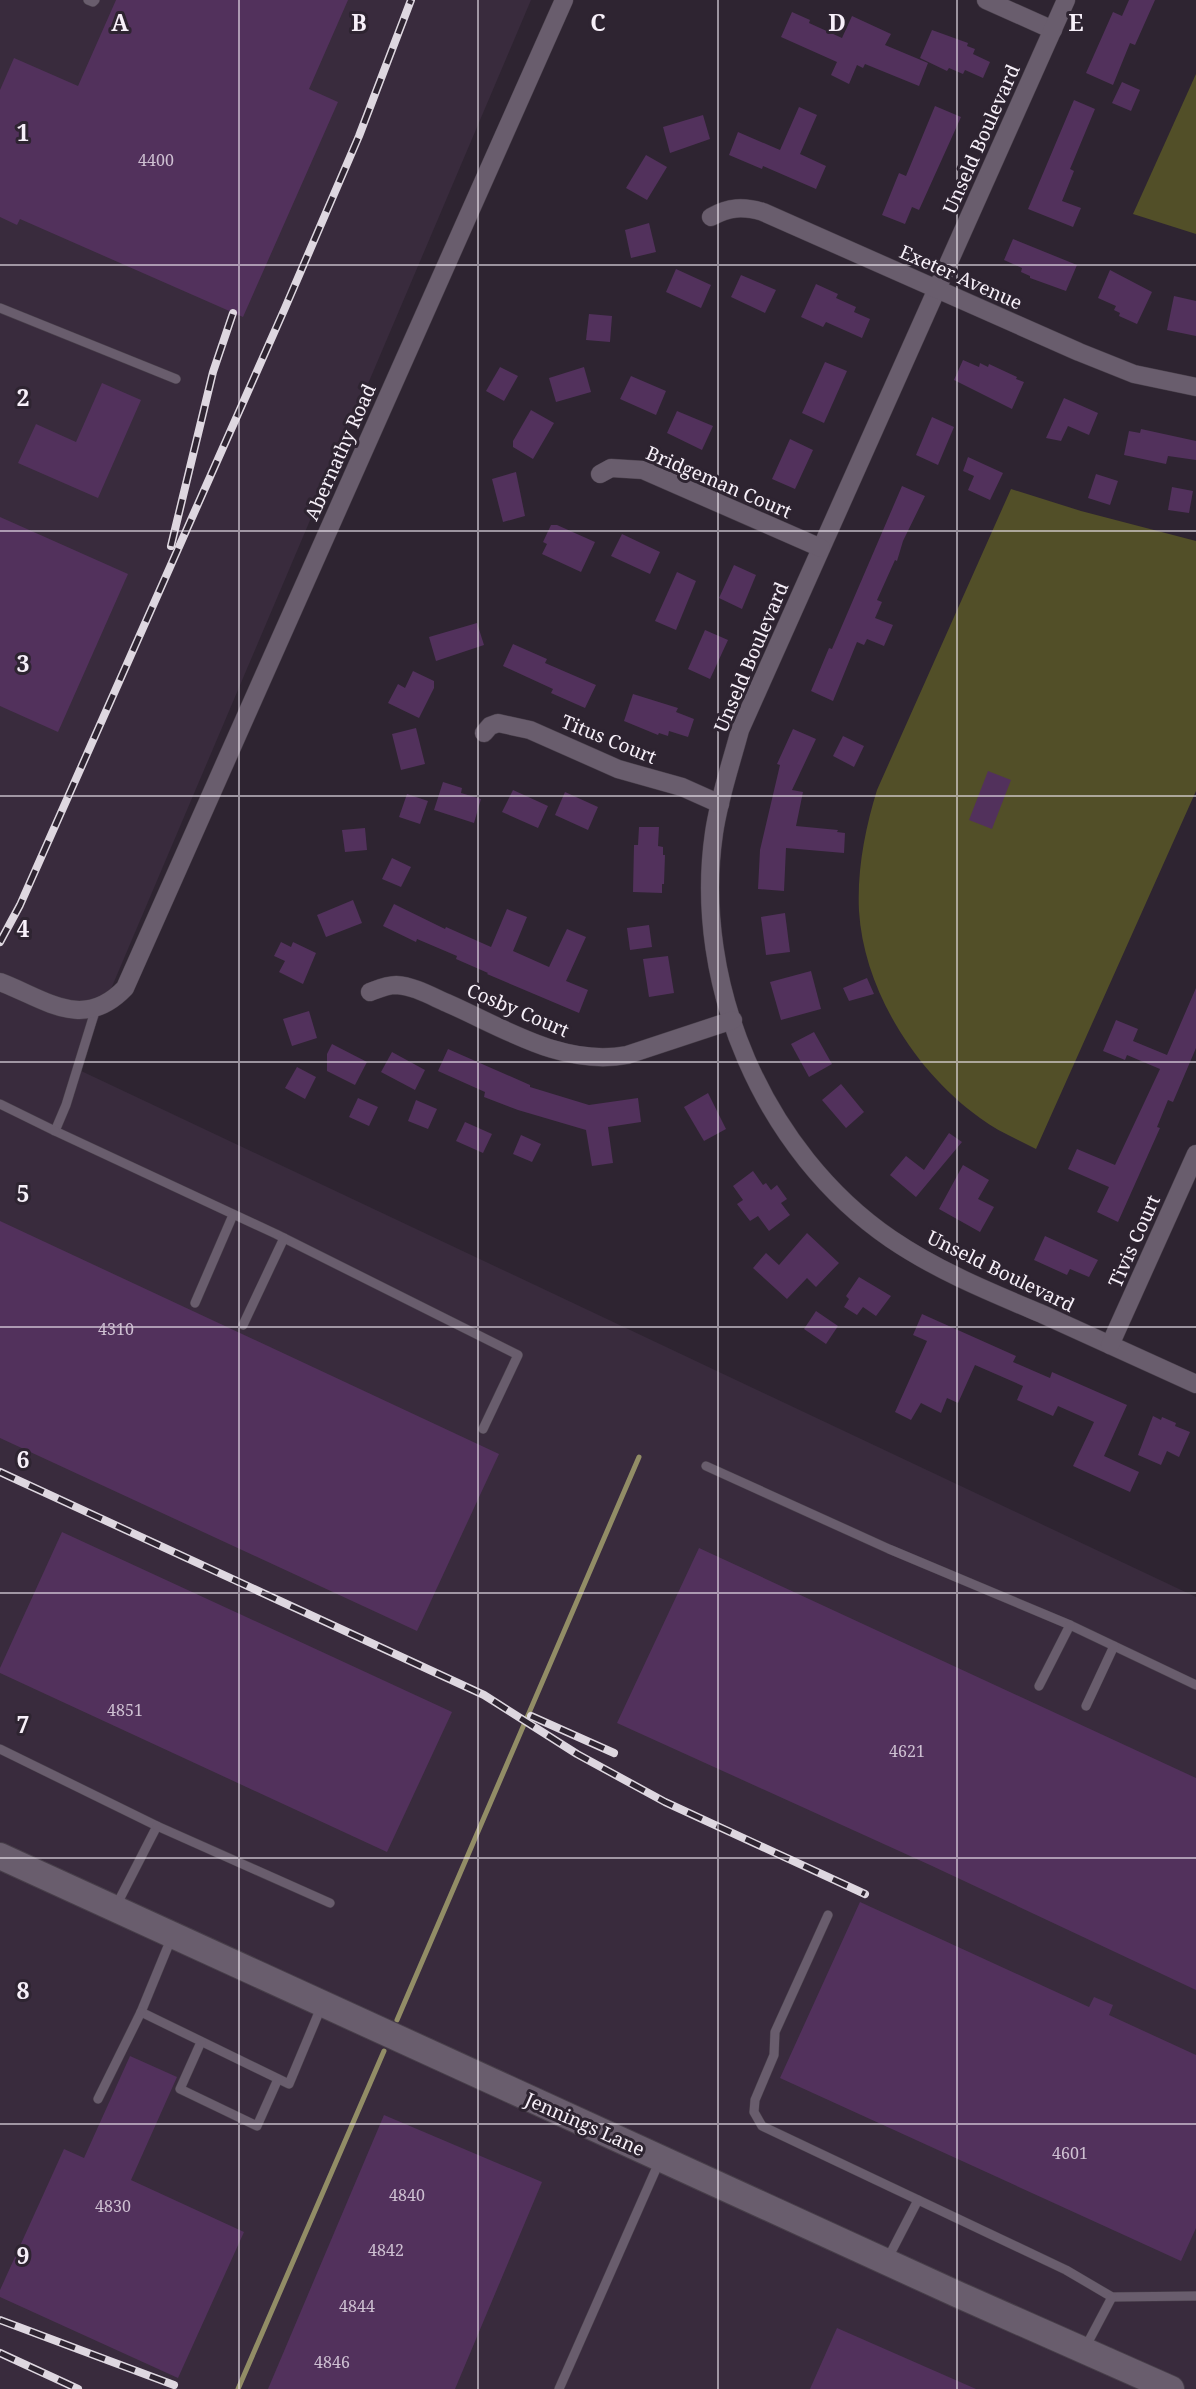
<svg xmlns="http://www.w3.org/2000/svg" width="1196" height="2389" font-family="'Noto Serif',serif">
	<rect width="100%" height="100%" fill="#2e2431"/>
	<path fill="#392b3d" d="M0,0H531L77,1069L1196,1597V2389H0Z"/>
	<g fill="#524f28">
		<path d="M1196,74V234L1133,214Z"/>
		<path d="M1011,489L1081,511L1196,541V791L1036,1149C1017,1139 997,1131 980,1118C916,1072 864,991 859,911C857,870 865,829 877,790Z"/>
	</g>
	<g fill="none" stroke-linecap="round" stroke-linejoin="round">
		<g stroke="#928d66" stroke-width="5">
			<path d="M397,2020L639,1457"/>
			<path d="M238,2389L384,2051"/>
		</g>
	</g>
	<g fill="#52315c">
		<path d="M116,0H348L309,89L338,102L243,317L20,219L17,225L0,217V90L14,58L78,86Z"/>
		<path d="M1129,0H1155L1135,45L1130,43L1113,85L1086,73L1113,12L1122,16Z"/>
		<path d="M792,12L810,20L809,23L842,38L852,16L891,34L885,45L928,63L919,86L865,64L863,68L857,65L849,84L831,75L837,62L781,37Z"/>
		<path d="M932,30L968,43L967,46L975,49L973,54L990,62L983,78L965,70L963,74L949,68L947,71L920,58Z"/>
		<path d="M1122,82L1140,90L1131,111L1112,103Z"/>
		<path d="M1074,100L1095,109L1070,169L1074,171L1062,201L1081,208L1073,227L1028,209Z"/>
		<path d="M935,106L961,117L919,210L912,207L905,224L882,215L899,173L906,176Z"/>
		<path d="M799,107L817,115L800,154L826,166L816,189L763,166L762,169L729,155L738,132L780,150Z"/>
		<path d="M703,115L710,139L670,153L663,127Z"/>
		<path d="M646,155L667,167L647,200L626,188Z"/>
		<path d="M649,223L656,252L631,258L625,230Z"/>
		<path d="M1013,239L1077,265L1066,291L1030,278V276L1021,272L1022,268L1004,260Z"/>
		<path d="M676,269L711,285L701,308L666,292Z"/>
		<path d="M1110,270L1152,292L1137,324L1119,316L1120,313L1114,310L1116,306L1098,298Z"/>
		<path d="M741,275L776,290L765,313L731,297Z"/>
		<path d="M816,284L838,294L836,298L856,307L854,312L870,319L862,338L826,322L823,327L801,317Z"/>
		<path d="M1174,296L1196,301V336L1167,330Z"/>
		<path d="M589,314L612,316L610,342L586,340Z"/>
		<path d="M963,360L979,367L980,363L988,367L989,364L1017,377L1016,379L1024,382L1012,409L954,380Z"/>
		<path d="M825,362L847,371L824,423L802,413Z"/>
		<path d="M500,367L518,376L504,401L486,391Z"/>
		<path d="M584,367L591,392L556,402L549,378Z"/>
		<path d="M631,376L666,391L656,415L620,399Z"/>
		<path d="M102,383L141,400L98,498L18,463L36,424L76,442Z"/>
		<path d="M1064,398L1098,413L1089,435L1068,426L1061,441L1046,438Z"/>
		<path d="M531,410L554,423L533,459L513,447V441Z"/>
		<path d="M677,411L713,426L702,450L667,433Z"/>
		<path d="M932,417L954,427L938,465L916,455Z"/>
		<path d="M1141,429L1196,441V460L1168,456L1166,464L1124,455L1129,431L1140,433Z"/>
		<path d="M790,439L813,450L795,489L772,479Z"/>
		<path d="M968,457L1003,473L990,500L968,490L974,476L963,471Z"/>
		<path d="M516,472L525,516L503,522L492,479Z"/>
		<path d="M1096,474L1118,481L1110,505L1088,498Z"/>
		<path d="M902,486L925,496L903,541L897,561L895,560L877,600L882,602L875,618L893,625L884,646L867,639L864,645L857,642L833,701L811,691L829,648L832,649Z"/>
		<path d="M1172,487L1193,491L1189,513L1168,510Z"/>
		<path d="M0,517L128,574L58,732L0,706Z"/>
		<path d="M551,525H557L595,542L581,572L542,554L547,544L543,542Z"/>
		<path d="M622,534L660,552L650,574L611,556Z"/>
		<path d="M734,565L756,575L742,609L719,598Z"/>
		<path d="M677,572L696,581L676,630L655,621Z"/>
		<path d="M477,623L484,645L436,661L429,637Z"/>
		<path d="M705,630L728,640L710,679L688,669Z"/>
		<path d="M513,644L547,659L545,663L596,685L585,708L551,693L553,689L503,666Z"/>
		<path d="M413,671L434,681V688L419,718L388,703L398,684L405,688Z"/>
		<path d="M633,694L678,708L676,712L694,719L688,737L669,731L668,736L659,733L658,735L624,721Z"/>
		<path d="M416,728L425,764L401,770L392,734Z"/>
		<path d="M793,729L816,739L792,790L803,792L796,826L838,830L837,832L845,833L844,853L786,848L784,891L758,889L760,850L780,765L777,764Z"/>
		<path d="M843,736L864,746L854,767L833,756Z"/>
		<path d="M988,771L1011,780L992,829L969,820Z"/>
		<path d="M443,782L462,788L461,793L481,799L474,823L434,810Z"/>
		<path d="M513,790L548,806L538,828L502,812Z"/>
		<path d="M565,792L598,807L588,830L555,815Z"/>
		<path d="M407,794L428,801L420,824L399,817Z"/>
		<path d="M639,827H659L658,846L663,847V855H665L664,884H662V893L633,892L634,845H638Z"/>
		<path d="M365,828L367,850L345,852L342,830Z"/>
		<path d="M392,858L411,867L401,887L382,879Z"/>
		<path d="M353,900L362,923L326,937L317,915Z"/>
		<path d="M394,904L445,929L446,927L491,947L507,909L527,917L513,951L549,967L567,929L586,937L566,981L588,990L579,1013L487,974L488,973L456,959L457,956L417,939L416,942L383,926Z"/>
		<path d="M785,913L790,952L766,955L761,917Z"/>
		<path d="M649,925L652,947L630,950L627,928Z"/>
		<path d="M281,942L291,947L293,942L316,953L303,984L279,972L285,961L274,956Z"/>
		<path d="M668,956L674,993L649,997L643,959Z"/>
		<path d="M811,971L821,1009L781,1020L770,982Z"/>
		<path d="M867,978L874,994L849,1001L843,988Z"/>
		<path d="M1196,988V1048L1173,1102L1168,1100L1157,1127L1160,1128L1118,1222L1097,1212L1109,1187L1068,1169L1077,1149L1115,1165L1160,1069L1127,1055L1125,1060L1103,1051L1116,1020L1138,1029L1133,1041L1167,1055Z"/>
		<path d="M309,1011L317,1038L292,1046L283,1019Z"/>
		<path d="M814,1032L832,1064L809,1077L791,1044Z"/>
		<path d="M332,1044L367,1062L355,1085L327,1071V1054Z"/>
		<path d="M448,1049L530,1085V1087L589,1105L638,1098L641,1122L608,1127L613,1163L592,1166L586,1130L518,1110L484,1097L485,1092L438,1071Z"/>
		<path d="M392,1052L425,1070L415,1090L381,1072Z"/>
		<path d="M297,1067L316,1077L305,1099L285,1088Z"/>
		<path d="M841,1084L864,1112L846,1128L822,1100Z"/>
		<path d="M708,1093L726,1129L704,1141L684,1107Z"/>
		<path d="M358,1098L378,1107L369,1126L349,1117Z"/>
		<path d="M416,1100L437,1109L428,1129L408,1121Z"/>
		<path d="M465,1122L492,1134L483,1153L456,1141Z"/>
		<path d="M949,1133L962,1142L916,1197L890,1175L906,1156L924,1170Z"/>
		<path d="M521,1135L541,1144L532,1162L513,1154Z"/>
		<path d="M963,1165L989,1180L978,1199L994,1207L980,1232L939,1209Z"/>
		<path d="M753,1171L763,1185L766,1183L771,1190L777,1185L787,1199L781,1203L790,1215L769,1231L758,1216L750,1221L737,1204L743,1200L733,1186Z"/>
		<path d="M0,1221L499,1454L417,1631L0,1438Z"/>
		<path d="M807,1233L839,1263L816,1287L807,1278L787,1299L753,1268L766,1253L779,1265Z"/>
		<path d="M1045,1236L1098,1260L1089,1277L1070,1269L1067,1275L1034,1260Z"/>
		<path d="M859,1277L891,1296L876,1316L863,1307L857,1315L844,1307L849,1299L846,1296Z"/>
		<path d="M816,1311L838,1326L826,1344L804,1329Z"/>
		<path d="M922,1314L1016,1356L1013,1362L1050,1378L1052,1372L1127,1405L1104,1456L1139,1472L1130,1492L1073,1466L1094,1422L1058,1406L1053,1416L1017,1400L1023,1386L975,1365L958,1403L947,1398L941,1413L921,1403L911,1420L895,1412L927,1341L913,1335Z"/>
		<path d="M1153,1416L1161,1420L1162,1417L1176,1423L1175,1426L1190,1432L1179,1457L1167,1451L1161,1465L1138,1455Z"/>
		<path d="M62,1532L452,1712L387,1852L0,1673V1668Z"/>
		<path d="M699,1548L1196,1778V1990L930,1865L617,1723Z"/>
		<path d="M860,1902L1089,2007L1094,1997L1113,2005L1109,2015L1196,2055V2228L1181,2261L780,2078Z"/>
		<path d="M130,2056L177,2077L131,2180L244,2232L178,2378L0,2297V2290L64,2149L84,2158Z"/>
		<path d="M384,2115L542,2182L455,2389H268Z"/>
		<path d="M837,2328L976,2389H810Z"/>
	</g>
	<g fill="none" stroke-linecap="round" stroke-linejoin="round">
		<g stroke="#483f4a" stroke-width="10">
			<g id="lane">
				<path d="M88,0L93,2L95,0"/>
				<path d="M0,308L176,379"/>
				<path d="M96,1008L66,1105L55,1131L276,1234L518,1355L483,1429"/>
				<path d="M0,1104L55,1131"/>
				<path d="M195,1303L233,1215"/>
				<path d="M243,1325L284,1238"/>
				<path d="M706,1466L889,1549L1070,1625L1196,1685"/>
				<path d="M1039,1686L1070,1625"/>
				<path d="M1086,1706L1114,1646"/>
				<path d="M0,1749L157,1826L115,1908"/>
				<path d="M157,1826L330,1903"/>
				<path d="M828,1915L775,2032L774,2055L755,2100L754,2112L762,2126L1066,2270L1112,2297L1196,2296"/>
				<path d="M171,1939L141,2012L289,2084L322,2005"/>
				<path d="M201,2042L180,2089L257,2126L278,2079"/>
				<path d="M98,2099L141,2012"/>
				<path d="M887,2260L918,2200"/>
				<path d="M1085,2348L1112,2297"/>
				<path d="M559,2389L660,2160"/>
			</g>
		</g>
		<g stroke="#483f4a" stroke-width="19">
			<g id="street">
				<path d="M986,0L1053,30"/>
				<path d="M1066,0L740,730C731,764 719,798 714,833C692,984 764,1152 891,1239C938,1271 990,1292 1042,1314C1093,1337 1145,1361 1196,1384"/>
				<path d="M711,217C729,207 743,206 763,212L1079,352L1134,374L1196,387"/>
				<path d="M600,474L611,468L643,470L821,548"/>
				<path d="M484,733L490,726L498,723L530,730L618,769L682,787L720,804"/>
				<path d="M0,982C45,999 83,1032 125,988L564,0"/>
				<path d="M370,992C378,989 387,985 396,985C414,986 431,996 447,1003C504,1028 563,1067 627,1055L733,1020"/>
				<path d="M1110,1345L1196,1154"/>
			</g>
		</g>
		<g stroke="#483f4a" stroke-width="28">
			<path id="secondary" d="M0,1856L959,2295L1171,2389"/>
		</g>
		<use href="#lane" stroke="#695d6d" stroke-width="9"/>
		<use href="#street" stroke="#695d6d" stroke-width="18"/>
		<use href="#secondary" stroke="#695d6d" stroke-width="26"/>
		<g stroke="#ded7e0" stroke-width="8">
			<g id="rail">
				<path d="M171,546L213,372L233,313"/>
				<path d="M0,942L20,905L285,308L359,136L411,0"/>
				<path d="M0,1472L484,1695L577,1754L665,1802L865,1894"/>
				<path d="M531,1716L614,1753"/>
				<path d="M0,2320L174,2385"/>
				<path d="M0,2353L78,2389"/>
			</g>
		</g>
		<use href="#rail" stroke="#2e2431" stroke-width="5" stroke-dasharray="16" stroke-linecap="butt"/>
	</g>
	<path fill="none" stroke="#f7f0f9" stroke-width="2" stroke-opacity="0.55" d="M239,0V2389M478,0V2389M718,0V2389M957,0V2389M0,265H1196M0,531H1196M0,796H1196M0,1062H1196M0,1327H1196M0,1593H1196M0,1858H1196M0,2124H1196"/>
	<g text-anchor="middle" stroke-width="6" stroke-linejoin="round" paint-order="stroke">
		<g font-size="16" fill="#cec0d2">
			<text x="156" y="166">4400</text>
			<text x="116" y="1335">4310</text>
			<text x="125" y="1716">4851</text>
			<text x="907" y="1757">4621</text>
			<text x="1070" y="2159">4601</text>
			<text x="407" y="2201">4840</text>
			<text x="113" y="2212">4830</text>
			<text x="386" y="2256">4842</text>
			<text x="357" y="2312">4844</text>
			<text x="332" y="2368">4846</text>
		</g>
		<g font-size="19" fill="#f7f0f9" stroke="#2e2431">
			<text transform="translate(981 139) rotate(-66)" y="7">Unseld Boulevard</text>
			<text transform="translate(961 277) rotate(24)" y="7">Exeter Avenue</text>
			<text transform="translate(340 452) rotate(-66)" y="7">Abernathy Road</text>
			<text transform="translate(719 482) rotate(23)" y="7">Bridgeman Court</text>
			<text transform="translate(751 657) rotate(-67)" y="7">Unseld Boulevard</text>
			<text transform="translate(609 739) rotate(22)" y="7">Titus Court</text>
			<text transform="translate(518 1010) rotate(23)" y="7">Cosby Court</text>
			<text transform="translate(1134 1241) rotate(-66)" y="7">Tivis Court</text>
			<text transform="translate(1001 1271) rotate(26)" y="7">Unseld Boulevard</text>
			<text transform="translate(585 2124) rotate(24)" y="7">Jennings Lane</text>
		</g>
	</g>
	<g font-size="23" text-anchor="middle" font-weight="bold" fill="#f7f0f9" stroke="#2e2431" stroke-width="6" stroke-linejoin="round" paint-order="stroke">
		<text x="120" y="31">A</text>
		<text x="359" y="31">B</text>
		<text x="598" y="31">C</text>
		<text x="837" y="31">D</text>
		<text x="1076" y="31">E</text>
		<text x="23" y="141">1</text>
		<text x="23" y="406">2</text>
		<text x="23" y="672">3</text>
		<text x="23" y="937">4</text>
		<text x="23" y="1202">5</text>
		<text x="23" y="1468">6</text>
		<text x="23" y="1733">7</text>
		<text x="23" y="1999">8</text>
		<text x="23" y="2264">9</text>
	</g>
</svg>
